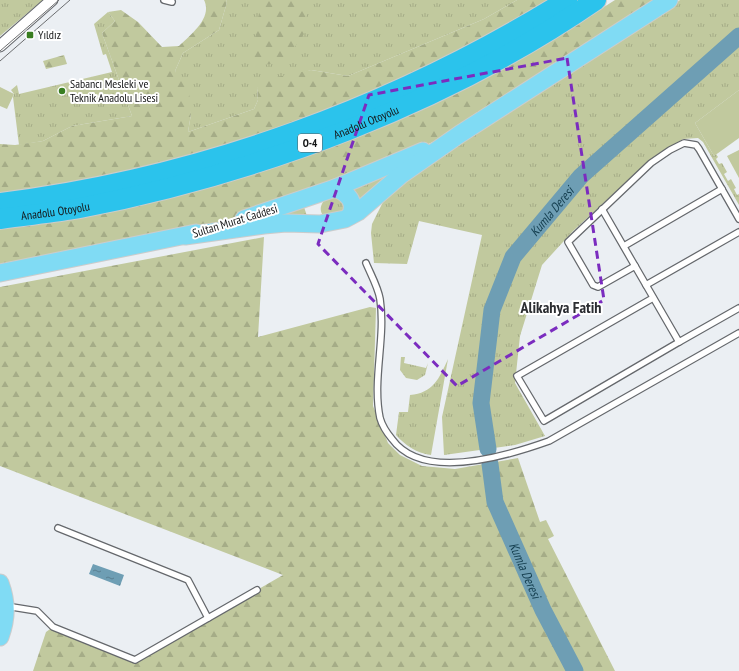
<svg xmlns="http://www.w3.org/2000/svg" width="739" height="671" font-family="'PT Sans Narrow',sans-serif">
	<defs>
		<pattern id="grass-tufts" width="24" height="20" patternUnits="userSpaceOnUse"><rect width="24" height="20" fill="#c1c99e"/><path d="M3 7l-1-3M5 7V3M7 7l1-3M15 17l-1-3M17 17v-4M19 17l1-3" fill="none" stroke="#a5ac87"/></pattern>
		<pattern id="forest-firs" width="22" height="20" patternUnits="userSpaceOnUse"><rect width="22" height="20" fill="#c1c99e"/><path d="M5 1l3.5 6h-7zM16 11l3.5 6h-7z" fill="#a5ac87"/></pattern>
		<pattern id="water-ripples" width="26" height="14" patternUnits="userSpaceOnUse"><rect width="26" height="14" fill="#6e9eb4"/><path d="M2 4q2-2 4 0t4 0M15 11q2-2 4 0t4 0" fill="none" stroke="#598091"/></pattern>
	</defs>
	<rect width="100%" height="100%" fill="#ebeff3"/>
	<g fill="url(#grass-tufts)">
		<path d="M0,0H43L0,36Z"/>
		<path d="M226,0H517L484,19L348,76L311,70L257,88L258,100L254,109L188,132L191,114L175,71L183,53L219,30L227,2Z"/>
		<path d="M680,0H739V90L695,123L714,156L716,154L718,157L716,159L719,164L722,163L727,172L724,174L728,181L731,179L736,188L734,189L737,195L739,194V205L703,142L698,138L683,139L650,160L573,231L542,265L520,336L515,383L545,436L515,445L444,455L442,417L482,235L419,221L407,264L374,263L371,233L372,224L384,200L423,168L650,22Z"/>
		<path d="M108,12L115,21L102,33L132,116L72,126L43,141L19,145L13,97L14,94L11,90L17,85L19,94L112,72L106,54L103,55L94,24Z"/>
		<path d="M395,169L362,200L359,199L352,188Z"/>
		<path d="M331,195L340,197L346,210L324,217C317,208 322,201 331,195Z"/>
		<path d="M304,207L307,216L273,217Z"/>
		<path d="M401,357H405L404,363L426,368L428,363L425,375L417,380L406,378L400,370Z"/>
		<path d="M448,359L431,455C416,453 405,445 396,435L399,412H408L410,395C433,393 439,379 448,359Z"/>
	</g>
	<g fill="url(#forest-firs)">
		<path d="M204,0H226L227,2L219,30L183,53L175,71L189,92L191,114L188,132L254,109L258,100L257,88L262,80L311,70L348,76L484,19L517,0H548C413,80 265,144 110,175C74,183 37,188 0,193V144L15,145L43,141L72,126L132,116L102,33L115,21L108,12L121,10L138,22L162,47L179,46C190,35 213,18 204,0Z"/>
		<path d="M261,0H305L307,3L306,31L292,51L278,63L253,66L249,55L255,39Z"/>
		<path d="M615,0H657L441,138L416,150L226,222L184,232L0,269V229L146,203L201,190L263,171L485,78L546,44Z"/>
		<path d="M64,55L67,64L46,69L43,61Z"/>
		<path d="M264,237L258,337L370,307L376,308L373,406L388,443L400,455L422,466L455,469L518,458L540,522L546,520L554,536L548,539L615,671H33L46,632L53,627L135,660L283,575L0,466V287Z"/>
	</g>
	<g fill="#c1c99e">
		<path d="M0,87L14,94L7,109L0,106Z"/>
		<path d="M739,90V138L714,156L695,123Z"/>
		<path d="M739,150V178L727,156Z"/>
	</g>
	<path fill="url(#water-ripples)" d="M93,564L124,575L120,586L89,574Z"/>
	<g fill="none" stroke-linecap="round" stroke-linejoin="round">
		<g stroke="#6e9eb4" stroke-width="17">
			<path id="s1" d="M488,449L481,403L492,310L513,257L581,176L739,36"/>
			<path id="s2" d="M490,464L495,502L543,610L575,671"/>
		</g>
		<g stroke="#65686c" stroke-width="8">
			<g id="service">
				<path d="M164,0L172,2"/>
				<path d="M602,209L635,266"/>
				<path d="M739,219L699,149L696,145L684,143L670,150L651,163L568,242L593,285L598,287L635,266L679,342L739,308"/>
				<path d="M624,246L722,189"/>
				<path d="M366,263C371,275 378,287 380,299C386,338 372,379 380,418C382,425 387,433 392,439C423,482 507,456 549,441L739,333"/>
				<path d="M646,285L739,232"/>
				<path d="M653,298L517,376L544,421L679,342"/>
				<path d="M58,528L188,580L208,618"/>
				<path d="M6,606L37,611L53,627L135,660L257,590"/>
			</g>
		</g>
		<g stroke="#65686c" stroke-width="13">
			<path id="minor" d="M0,46L52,0"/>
		</g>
		<g stroke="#cbcccc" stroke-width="19">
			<g id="primary">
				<path d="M335,188C348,193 357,203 350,216"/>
				<path d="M244,219L335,188L423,151"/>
				<path d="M185,236L264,225L286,223L320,224L345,219L358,212L401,175L460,134L669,0"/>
				<path d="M0,273L196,233"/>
				<path d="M0,583C7,602 7,618 0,637"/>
			</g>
		</g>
		<g stroke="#cbcccc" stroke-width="22">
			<g id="motorway">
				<path d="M0,203C201,178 395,107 567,0"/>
				<path id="s3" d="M0,219C26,215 53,213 80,208C259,173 445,104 596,0"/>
			</g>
		</g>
		<use href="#service" stroke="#fff" stroke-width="5.5"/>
		<use href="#minor" stroke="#fff" stroke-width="11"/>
		<use href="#primary" stroke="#80dbf4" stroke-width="17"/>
		<use href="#motorway" stroke="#2bc3ec" stroke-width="20"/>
		<g stroke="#6c6e70" stroke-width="1">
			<path d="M0,51L59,0"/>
			<path d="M0,61L70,0"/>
		</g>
	</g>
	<path fill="none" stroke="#7b2cbf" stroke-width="3" stroke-dasharray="8 5" stroke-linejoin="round" d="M567,58L604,300L457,386L318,244L369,95Z"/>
	<g fill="#397e21" stroke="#fff" stroke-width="1.5">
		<rect x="26" y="31" width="8" height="8" rx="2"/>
		<circle cx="62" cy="91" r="4"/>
	</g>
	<g text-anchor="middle" stroke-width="4" stroke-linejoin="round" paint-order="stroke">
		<rect fill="#fff" stroke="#5a5b5c" stroke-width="1" x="298" y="134" width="24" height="18" rx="3"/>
		<g font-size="11" font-weight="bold" fill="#141516">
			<text x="310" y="147">O-4</text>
		</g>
		<g font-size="12" fill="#141516" stroke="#fff" text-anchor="start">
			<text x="38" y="39">Yıldız</text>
			<text x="70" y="88">Sabancı Mesleki ve<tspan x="70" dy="14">Teknik Anadolu Lisesi</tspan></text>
		</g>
		<g font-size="12" fill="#141516" stroke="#fff">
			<text dy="4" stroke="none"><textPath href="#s3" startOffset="380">Anadolu Otoyolu</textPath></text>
			<text dy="4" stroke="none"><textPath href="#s3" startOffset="56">Anadolu Otoyolu</textPath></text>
			<text transform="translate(235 221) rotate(-17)" y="4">Sultan Murat Caddesi</text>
		</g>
		<g font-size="13" font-style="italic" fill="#164051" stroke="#fff">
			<text dy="5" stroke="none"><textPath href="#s1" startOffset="257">Kumla Deresi</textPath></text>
			<text dy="5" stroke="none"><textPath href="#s2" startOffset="113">Kumla Deresi</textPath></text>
		</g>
		<g font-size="16" font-weight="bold" fill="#2b2d31" stroke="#fff">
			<text x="561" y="313">Alikahya Fatih</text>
		</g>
	</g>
</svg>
